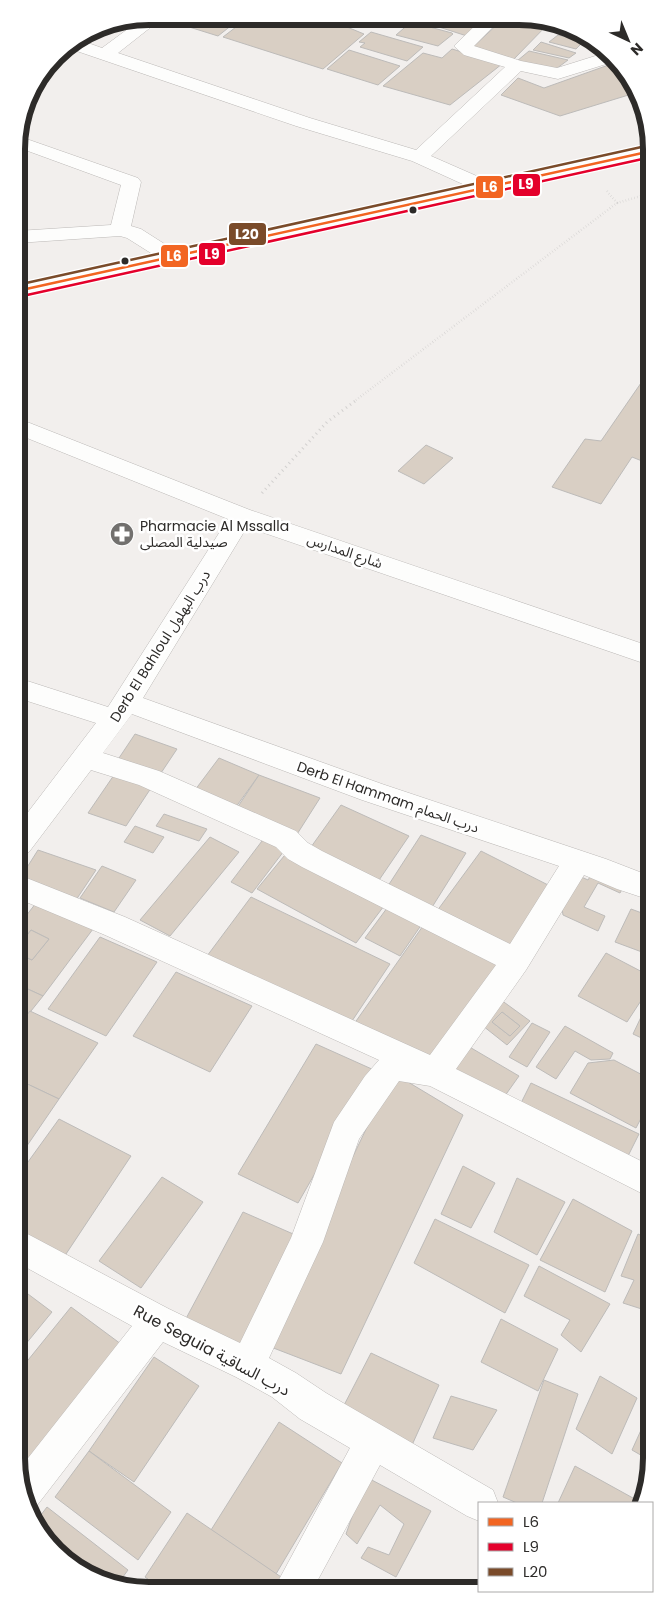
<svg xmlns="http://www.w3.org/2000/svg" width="668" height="1607" font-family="Poppins,'Noto Sans Arabic',sans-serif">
	<rect width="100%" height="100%" fill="#f2efed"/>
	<g fill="#d9cfc4" stroke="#bdbbb9" fill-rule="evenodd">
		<path d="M177,16L242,17L218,36L170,21Z"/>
		<path d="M249,17H332L330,20L364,34L323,69L223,37Z"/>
		<path d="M419,18H489L467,36L417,20Z"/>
		<path d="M504,18L545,19L550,22L513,60L471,49Z"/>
		<path d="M411,22L452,33L453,34L438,46L396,35Z"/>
		<path d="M555,24L575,35L550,30Z"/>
		<path d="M371,32L423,47L407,61L360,47L365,43L359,42Z"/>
		<path d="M558,35L584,41L576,49L549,42Z"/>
		<path d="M541,42L576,53L569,58L533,50Z"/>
		<path d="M452,49L502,64L450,105L383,86L423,53L442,58Z"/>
		<path d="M349,50L400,66L378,85L327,69Z"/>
		<path d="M529,51L568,60L556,69L517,61Z"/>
		<path d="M617,62L635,93L560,116L501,95L518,78L544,88Z"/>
		<path d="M641,383L648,385L647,463L632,457L601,504L552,487L585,439L601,441Z"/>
		<path d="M426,445L453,458L424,484L398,471Z"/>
		<path d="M135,734L177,749L151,788L109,773Z"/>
		<path d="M219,758L259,775L233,811L192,794Z"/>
		<path d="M114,775L151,788L126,826L88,813Z"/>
		<path d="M259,775L320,798L294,839L233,814Z"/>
		<path d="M341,805L409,836L375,886L306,854Z"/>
		<path d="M164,814L207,829L199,841L156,826Z"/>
		<path d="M135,826L164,837L153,853L124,842Z"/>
		<path d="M421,835L466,853L429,912L384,892Z"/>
		<path d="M210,837L239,852L170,936L140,920Z"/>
		<path d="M265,837L287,847L252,893L231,882Z"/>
		<path d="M38,850L96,870L76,900L19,880Z"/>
		<path d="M289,850L387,902L356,943L257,889Z"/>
		<path d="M481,851L556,889L510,955L434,915Z"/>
		<path d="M102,866L136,880L114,912L80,898Z"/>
		<path d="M596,867L627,881L620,893L598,883L584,907L605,916L598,931L563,915L561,902L577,875L588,880Z"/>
		<path d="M251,897L390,964L348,1027L207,956Z"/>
		<path d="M36,903L93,929L43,996L19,985V954L32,960L49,939L31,930L19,946V925Z"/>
		<path d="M390,904L424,921L400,956L365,938Z"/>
		<path d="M631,909L650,916V955L615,942Z"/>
		<path d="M425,923L500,962L431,1066L354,1024Z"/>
		<path d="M31,930L49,939L32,960L19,954V946Z"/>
		<path d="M100,937L157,962L106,1036L48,1009Z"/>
		<path d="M606,953L650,976V987L627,1022L578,996Z"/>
		<path d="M176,972L252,1006L210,1072L133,1036Z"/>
		<path d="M19,985L43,996L19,1026Z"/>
		<path d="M650,998V1042L633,1034Z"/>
		<path d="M501,1000L530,1021L507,1045L478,1022ZM502,1012L520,1026L510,1036L492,1022Z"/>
		<path d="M30,1011L98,1043L59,1099L19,1080V1025Z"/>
		<path d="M502,1012L520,1026L510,1036L492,1022Z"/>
		<path d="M532,1023L550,1032L527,1067L509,1057Z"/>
		<path d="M565,1026L613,1053L610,1059L591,1060L575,1051L556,1079L536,1067Z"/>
		<path d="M461,1042L519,1076L502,1100L444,1065Z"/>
		<path d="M316,1044L374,1070L298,1203L238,1174Z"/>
		<path d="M614,1060L650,1079V1101L636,1128L570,1093L588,1063Z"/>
		<path d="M393,1073L463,1115L341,1374L263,1344Z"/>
		<path d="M19,1080L59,1099L20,1156Z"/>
		<path d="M531,1083L639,1134L625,1162L517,1111Z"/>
		<path d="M59,1119L131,1156L64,1257L20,1233V1173Z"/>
		<path d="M650,1148L651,1166L643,1162Z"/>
		<path d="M463,1166L495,1183L471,1228L441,1214Z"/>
		<path d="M162,1177L203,1202L141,1288L99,1261Z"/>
		<path d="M517,1178L565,1202L537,1255L494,1232Z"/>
		<path d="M573,1199L632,1231L605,1292L540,1260Z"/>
		<path d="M243,1212L300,1237L243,1353L182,1326Z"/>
		<path d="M435,1219L529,1265L505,1313L414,1263Z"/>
		<path d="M638,1234L651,1240V1312L623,1303L634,1280L621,1276Z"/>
		<path d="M539,1266L610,1304L581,1352L561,1335L570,1320L524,1296Z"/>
		<path d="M20,1288L52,1312L20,1351Z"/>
		<path d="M71,1307L125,1347L21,1481L20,1370Z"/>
		<path d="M501,1319L558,1349L538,1391L481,1362Z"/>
		<path d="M371,1353L439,1385L408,1454L341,1411Z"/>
		<path d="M154,1357L199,1386L134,1482L89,1451Z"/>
		<path d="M600,1376L637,1398L612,1454L576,1429Z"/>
		<path d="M544,1380L578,1394L542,1503H517L503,1497Z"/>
		<path d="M451,1396L497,1410L473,1450L433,1438Z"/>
		<path d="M651,1408V1461L632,1450Z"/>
		<path d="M279,1422L342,1463L276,1574L211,1530Z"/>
		<path d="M89,1451L171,1512L138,1560L55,1497Z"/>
		<path d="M575,1466L642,1503H558Z"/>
		<path d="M366,1477L431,1511L396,1577L361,1558L368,1547L389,1555L404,1524L380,1505L357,1544L346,1534Z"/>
		<path d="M47,1507L128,1570L117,1585L55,1552L37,1520Z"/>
		<path d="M187,1513L287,1581L283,1588H160L145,1577Z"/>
	</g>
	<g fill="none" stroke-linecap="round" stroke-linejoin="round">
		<g stroke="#bcb9b7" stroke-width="1">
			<g id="minor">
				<path d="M165,16L118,53L310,118L416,150L505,67L464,55L454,46L483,18H502L474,46L521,61L557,68L608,52L613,55L616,61L558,79L521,71L431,156L488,181L647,146V158L17,297V285L154,255L127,238L120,236L17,243V231L111,225L121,185L17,147L18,136L138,178L141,182L131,226L141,229L174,250L467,186L412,161L296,126L65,47L77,39L102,48L144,17Z"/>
				<path d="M17,418L250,510L649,646V665L247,527L143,698L382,784L606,859L650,876V900L617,889L584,875L526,970L456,1069L651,1166V1198L430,1086L399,1081L359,1139L323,1242L269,1358L296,1373L326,1393L493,1490L498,1503H479V1521L467,1516L380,1465L314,1587H275L350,1448L300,1419L272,1397L236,1377L163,1342L35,1508L31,1510L21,1492V1467L132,1326L20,1264V1230L169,1309L240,1343L291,1238L334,1122L365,1076L379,1060L105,935L19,899V875L125,917L430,1055L496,965L302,867L288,859L276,847L139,785L91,770L29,852L19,855V824L96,723L18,698V678L108,707L228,519L17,434ZM132,714L362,800L559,866L510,944L322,851L308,843L296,831L159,771L103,753Z"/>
			</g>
		</g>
		<g stroke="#d2d0cf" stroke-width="2.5" stroke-dasharray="0.5 2.5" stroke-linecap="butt">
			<path d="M617,203L648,194"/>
			<path d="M356,400L617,203L606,190"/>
		</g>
		<path stroke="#d2d0cf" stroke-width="3" stroke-dasharray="1 4" stroke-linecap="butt" d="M262,493L327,422L358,399"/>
		<use href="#minor" fill="#fdfdfc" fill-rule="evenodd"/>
		<g stroke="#fff" stroke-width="5">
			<path id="bus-1" d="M17,291L647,152"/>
		</g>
		<g stroke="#fff" stroke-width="5">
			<path id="bus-2" d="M18,297L647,158"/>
		</g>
		<g stroke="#fff" stroke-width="5">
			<path id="bus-3" d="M17,285L646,146"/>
		</g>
		<use href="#bus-1" stroke="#f26522" stroke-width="2.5"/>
		<use href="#bus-2" stroke="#e4002b" stroke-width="2.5"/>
		<use href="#bus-3" stroke="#7a4b2a" stroke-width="2.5"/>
	</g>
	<defs>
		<g id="pharmacy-disc" transform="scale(1.25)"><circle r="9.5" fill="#72706e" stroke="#fff"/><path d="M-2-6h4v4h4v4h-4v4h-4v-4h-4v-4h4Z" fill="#fff"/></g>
	</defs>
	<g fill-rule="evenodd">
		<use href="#pharmacy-disc" x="122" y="534"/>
	</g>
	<g fill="#2d2b29" stroke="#fff" stroke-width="2">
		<circle cx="413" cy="210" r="4.5"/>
		<circle cx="125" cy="261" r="4.5"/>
	</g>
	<g text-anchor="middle" stroke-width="5" stroke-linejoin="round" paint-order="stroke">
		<g font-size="14" fill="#2d2b29" stroke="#fff" text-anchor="start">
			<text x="140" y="531">Pharmacie Al Mssalla<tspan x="140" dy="16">صيدلية المصلى</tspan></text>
		</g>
		<g font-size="14" fill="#2d2b29" stroke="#fff">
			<text transform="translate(345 551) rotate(19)" y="5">شارع المدارس</text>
			<text transform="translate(160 646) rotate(-58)" y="5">Derb El Bahloul درب البهلول</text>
			<text transform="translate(388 797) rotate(19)" y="5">Derb El Hammam درب الحمام</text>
		</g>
		<g font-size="16" fill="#2d2b29" stroke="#fff">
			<text transform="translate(212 1350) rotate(28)" y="6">Rue Seguia درب الساقية</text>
		</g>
	</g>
	<path d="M0 0H668V1607H0ZM149 25H519A124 124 0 0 1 643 149V1458A124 124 0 0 1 519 1582H149A124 124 0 0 1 25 1458V149A124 124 0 0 1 149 25Z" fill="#fff" fill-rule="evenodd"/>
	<path fill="none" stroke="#2d2b29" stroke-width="6" d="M149 25H519A124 124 0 0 1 643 149V1458A124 124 0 0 1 519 1582H149A124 124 0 0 1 25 1458V149A124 124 0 0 1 149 25Z"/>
	<g stroke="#fff" stroke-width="2">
		<rect x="512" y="173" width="29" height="24" rx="5" fill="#e4002b"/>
		<rect x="475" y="175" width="29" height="24" rx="5" fill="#f26522"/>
		<rect x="228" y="222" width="39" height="24" rx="5" fill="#7a4b2a"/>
		<rect x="198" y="242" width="28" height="24" rx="5" fill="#e4002b"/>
		<rect x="160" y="244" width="29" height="24" rx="5" fill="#f26522"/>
	</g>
	<g font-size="14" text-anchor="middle" font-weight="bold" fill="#fff">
		<text x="526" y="189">L9</text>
		<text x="490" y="192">L6</text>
		<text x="247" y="239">L20</text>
		<text x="212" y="259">L9</text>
		<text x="174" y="261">L6</text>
	</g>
	<rect x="478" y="1502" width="175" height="90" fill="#ffffff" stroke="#abaaa9"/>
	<rect x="488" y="1518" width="25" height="8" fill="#f26522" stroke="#abaaa9"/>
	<text x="523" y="1527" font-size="15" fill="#2d2b29">L6</text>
	<rect x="488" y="1543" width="25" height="8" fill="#e4002b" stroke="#abaaa9"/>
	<text x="523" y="1552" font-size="15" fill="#2d2b29">L9</text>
	<rect x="488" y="1568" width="25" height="8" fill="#7a4b2a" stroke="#abaaa9"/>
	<text x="523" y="1577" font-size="15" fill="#2d2b29">L20</text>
	<g transform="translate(628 40) rotate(136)" stroke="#ffffff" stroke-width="4" paint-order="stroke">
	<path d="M0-4L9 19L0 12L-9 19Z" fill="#2d2b29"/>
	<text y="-8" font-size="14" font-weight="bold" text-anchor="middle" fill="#2d2b29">N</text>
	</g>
</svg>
